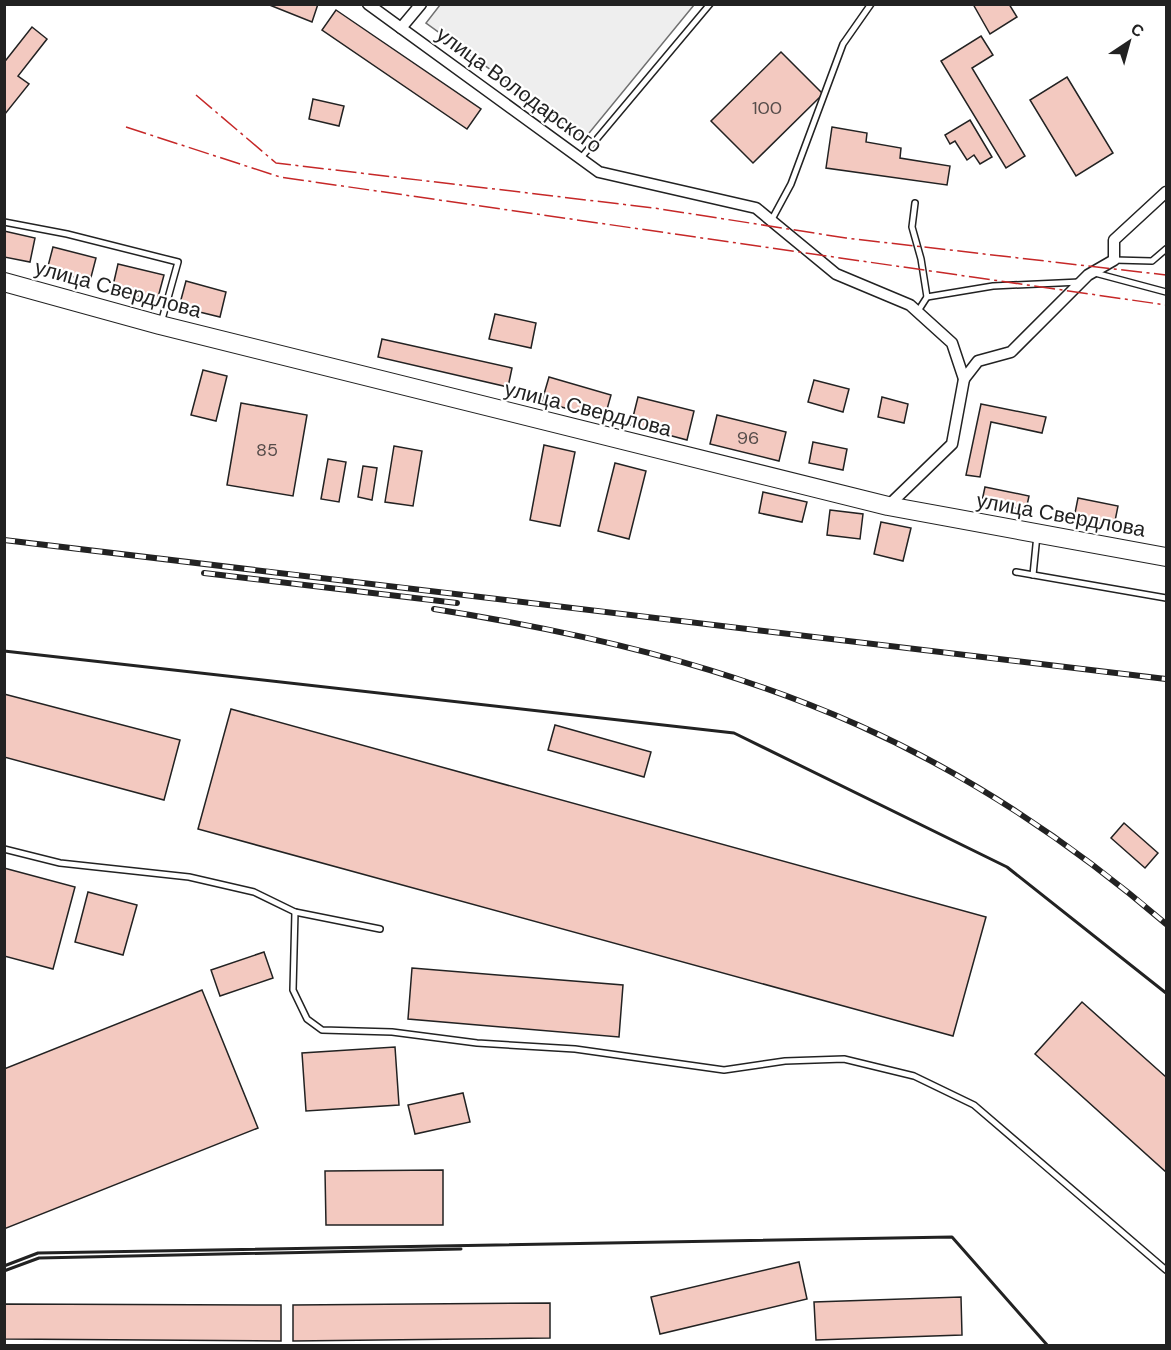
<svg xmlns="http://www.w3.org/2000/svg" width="1171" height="1350" font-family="'DM Sans',sans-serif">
	<rect width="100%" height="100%" fill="#fff"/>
	<path fill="#eee" stroke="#6f6f6f" stroke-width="1.5" d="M440,5V4L694,5L585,138L426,23Z"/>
	<g fill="#f3c9c0" stroke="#222" stroke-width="1.5">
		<path d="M267,4H318L312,22Z"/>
		<path d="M973,4H1009L1017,17L990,34Z"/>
		<path d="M336,10L481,109L467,129L322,30Z"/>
		<path d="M32,27L47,39L18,76L29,84L5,114L4,59L6,60Z"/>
		<path d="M981,36L993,55L972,68L1025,156L1006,168L941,61Z"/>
		<path d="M781,52L823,94L753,163L711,121Z"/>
		<path d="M1067,77L1113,153L1076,176L1030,100Z"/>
		<path d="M313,99L344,106L339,126L309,119Z"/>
		<path d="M970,120L992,157L980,164L974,155L967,160L955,141L950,144L945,135Z"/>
		<path d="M832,127L867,133L866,142L901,148L900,158L950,166L947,185L826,168Z"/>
		<path d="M4,231L35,238L30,262L4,257Z"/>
		<path d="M53,247L96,258L90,281L47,270Z"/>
		<path d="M118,264L164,275L157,301L112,290Z"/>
		<path d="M186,281L226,292L220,317L179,307Z"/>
		<path d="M495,314L536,323L531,348L489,339Z"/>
		<path d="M382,339L512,368L508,387L378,357Z"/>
		<path d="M203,370L227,376L216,421L191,415Z"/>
		<path d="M549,377L611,395L604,420L542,401Z"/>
		<path d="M814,380L849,389L843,412L808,402Z"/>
		<path d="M638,397L694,411L687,440L631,425Z"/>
		<path d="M882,397L908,404L904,423L878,417Z"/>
		<path d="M241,403L307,415L293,496L227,485Z"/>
		<path d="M981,404L1046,417L1042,433L991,422L980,477L966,475Z"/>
		<path d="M717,415L786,432L779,461L710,444Z"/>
		<path d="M813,442L847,449L843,470L809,463Z"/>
		<path d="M544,445L575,452L560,526L530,520Z"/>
		<path d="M394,446L422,451L413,506L385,502Z"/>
		<path d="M328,459L346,462L339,502L321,499Z"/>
		<path d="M615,463L646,471L629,539L598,531Z"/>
		<path d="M363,466L377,468L372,500L358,497Z"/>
		<path d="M985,487L1029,496L1026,510L982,501Z"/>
		<path d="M763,492L807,502L802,522L759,513Z"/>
		<path d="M1078,498L1118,506L1114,526L1074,518Z"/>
		<path d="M830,510L863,514L860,539L827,535Z"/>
		<path d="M881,522L911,528L903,561L874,554Z"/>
		<path d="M4,694L180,740L164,800L4,757Z"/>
		<path d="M231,709L986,917L953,1036L198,829Z"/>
		<path d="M555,725L651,752L644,777L548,750Z"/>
		<path d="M1124,823L1158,853L1145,868L1111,838Z"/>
		<path d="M4,868L75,887L53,969L4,956Z"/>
		<path d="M88,892L137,905L123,955L75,942Z"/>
		<path d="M264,952L273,978L220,996L211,970Z"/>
		<path d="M412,968L623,985L619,1037L408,1019Z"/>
		<path d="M202,990L258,1128L4,1229V1069Z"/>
		<path d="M1082,1002L1166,1077V1172L1035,1054Z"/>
		<path d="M395,1047L399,1105L306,1111L302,1053Z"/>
		<path d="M463,1093L470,1122L415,1134L408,1105Z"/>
		<path d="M443,1170V1225H326L325,1171Z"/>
		<path d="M799,1262L807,1299L660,1334L651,1297Z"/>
		<path d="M961,1297L962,1335L816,1340L814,1302Z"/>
		<path d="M550,1303V1338L293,1341V1305Z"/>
		<path d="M4,1304L281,1305V1341L4,1339Z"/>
	</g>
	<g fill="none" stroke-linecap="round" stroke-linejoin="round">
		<g stroke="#222" stroke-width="8">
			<g id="lane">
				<path d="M580,159L710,4"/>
				<path d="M915,203L912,227L921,259L927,297L918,311"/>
				<path d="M771,221L791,184L843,44L871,4"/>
				<path d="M4,222L67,234L178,262L161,323"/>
				<path d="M1114,260L1152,261L1166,249"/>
				<path d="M1095,273L1166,292"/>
				<path d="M927,297L993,286L1080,282"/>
				<path d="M1016,572L1166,598"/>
				<path d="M1033,575L1037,535"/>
				<path d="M4,849L60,863L189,877L254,892L295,912L380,929"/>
				<path d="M295,912L293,990L307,1019L322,1030L392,1032L477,1043L575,1049L724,1070L785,1061L844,1059L914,1076L974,1105L1166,1270"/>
			</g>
		</g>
		<g stroke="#222" stroke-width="13">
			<g id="street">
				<path d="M368,4L401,28"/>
				<path d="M421,4L401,28L599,172L756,208L836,274L910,305L952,343L964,379L952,444L888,506"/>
				<path d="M964,379L978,361L1011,352L1088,275L1114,260V240L1166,192"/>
			</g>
		</g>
		<g stroke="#222" stroke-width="20">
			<path id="primary" d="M4,282L160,325L888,506L1166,557"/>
		</g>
		<use href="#lane" stroke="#fff" stroke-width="5"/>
		<use href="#street" stroke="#fff" stroke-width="10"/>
		<use href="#primary" stroke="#fff" stroke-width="18"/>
		<g stroke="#222" stroke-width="6">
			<g id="rail">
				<path d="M4,540L1166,679"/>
				<path d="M204,573L457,603"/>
				<path d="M434,609C579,632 723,665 858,725C970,775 1074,845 1166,924"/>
			</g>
		</g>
		<use href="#rail" stroke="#fff" stroke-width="4" stroke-dasharray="11" stroke-linecap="butt"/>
		<g stroke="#222" stroke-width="3">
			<path d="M4,651L734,733L1007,867L1166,993"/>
			<path d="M4,1266L38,1253L952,1237L1048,1346"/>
			<path d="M4,1271L39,1258L461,1249"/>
		</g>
		<g stroke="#c62828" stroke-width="1.5" stroke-dasharray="21 4.5 3 4.5" stroke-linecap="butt">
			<path d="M196,95L276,163L654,208L846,238L1166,275"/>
			<path d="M126,127L280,177L1166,305"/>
		</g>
	</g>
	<g text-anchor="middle" stroke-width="4.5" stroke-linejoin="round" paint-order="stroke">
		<g font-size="18" fill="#564c4a">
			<text x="767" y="114">100</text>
			<text x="748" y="444">96</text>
			<text x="267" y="456">85</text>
		</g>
		<g font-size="21" fill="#222" stroke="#fff">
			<text transform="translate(519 90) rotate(36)" y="7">улица Володарского</text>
			<text transform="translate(118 289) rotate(15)" y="7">улица Свердлова</text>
			<text transform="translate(588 409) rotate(14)" y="7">улица Свердлова</text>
			<text transform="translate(1061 515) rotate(10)" y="7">улица Свердлова</text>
		</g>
	</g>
	<rect width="1171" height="1350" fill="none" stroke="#222222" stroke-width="12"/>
	<g transform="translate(1129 42) rotate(36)" stroke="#ffffff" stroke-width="4.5" paint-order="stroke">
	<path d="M0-4.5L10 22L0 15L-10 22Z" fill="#222222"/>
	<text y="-9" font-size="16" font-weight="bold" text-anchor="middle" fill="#222222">С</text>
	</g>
</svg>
